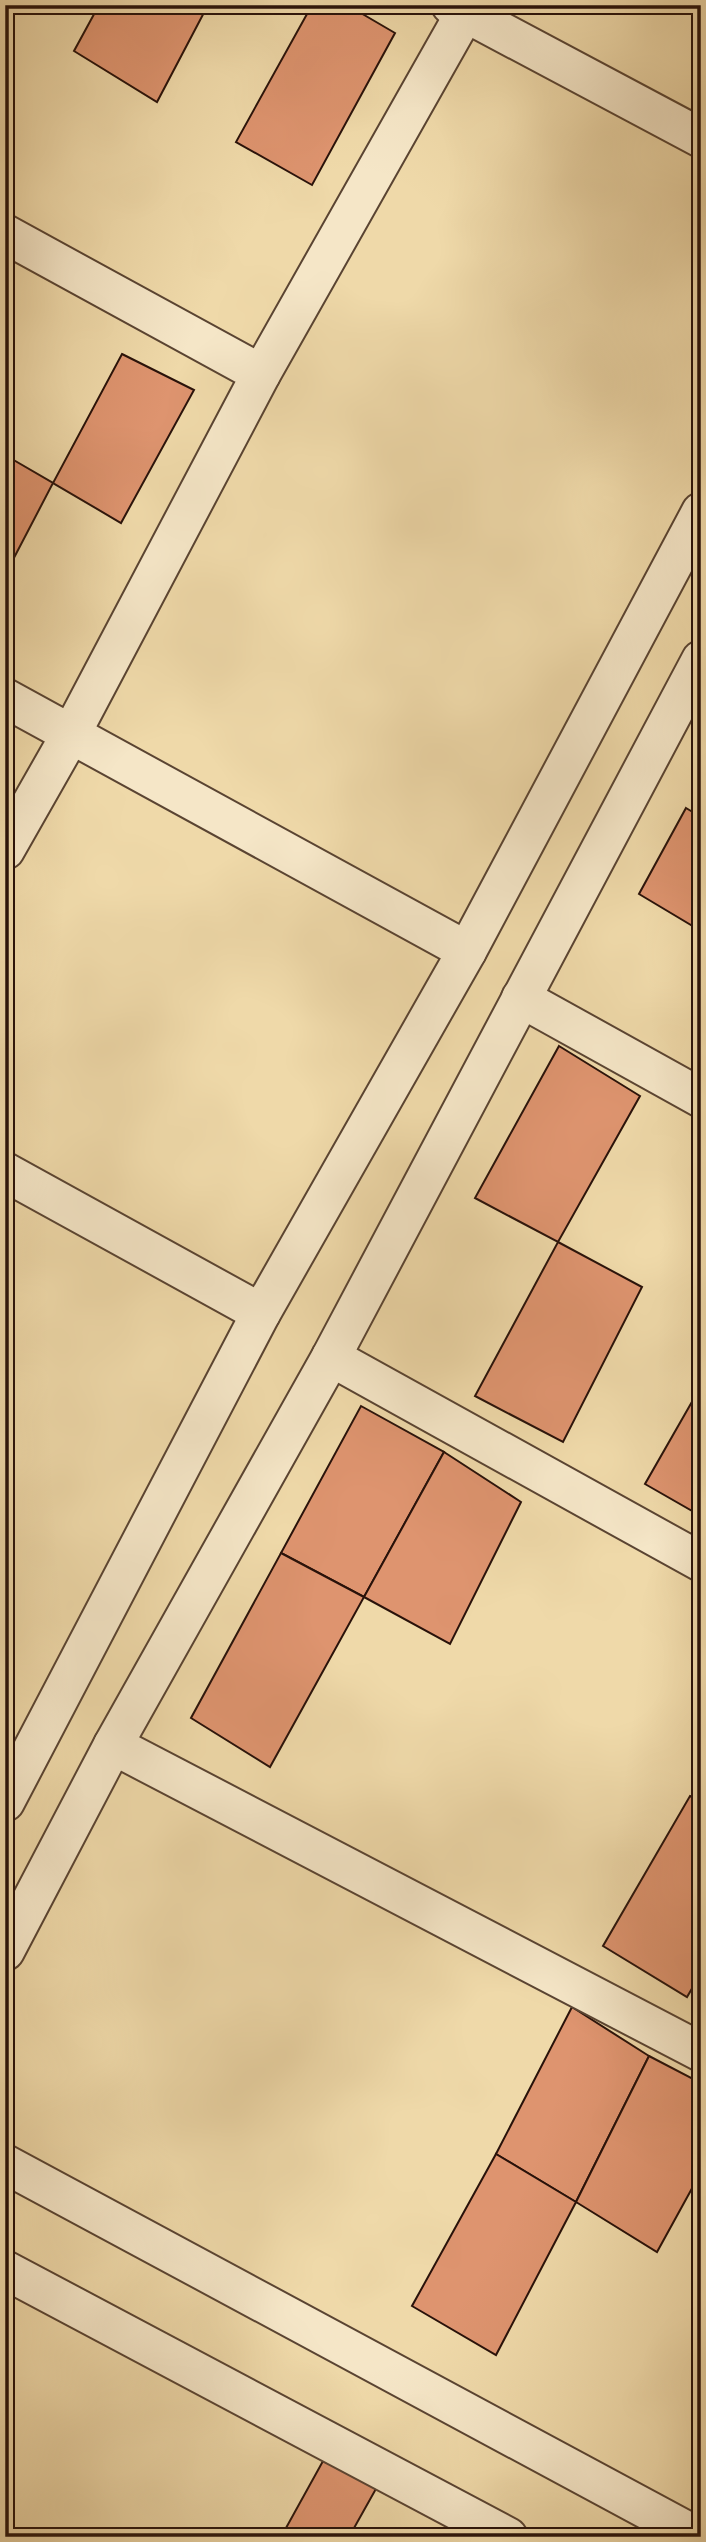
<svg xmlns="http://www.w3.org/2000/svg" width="706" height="2542" font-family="Vollkorn,serif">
	<rect width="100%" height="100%" fill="#efd9a9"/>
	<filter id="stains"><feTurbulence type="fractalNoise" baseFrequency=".00286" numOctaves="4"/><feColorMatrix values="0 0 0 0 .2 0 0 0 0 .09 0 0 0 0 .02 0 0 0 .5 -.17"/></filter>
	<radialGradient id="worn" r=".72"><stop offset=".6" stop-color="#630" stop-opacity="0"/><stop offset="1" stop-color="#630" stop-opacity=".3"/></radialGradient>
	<g fill="#de946f" stroke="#29120a" stroke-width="2">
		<path d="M99,5H208L157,102L74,51Z"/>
		<path d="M312,5H347L395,33L312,185L236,142Z"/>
		<path d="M122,354L194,390L121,523L53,483Z"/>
		<path d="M5,455L53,483L5,575Z"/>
		<path d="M686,808L701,817V931L639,894Z"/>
		<path d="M559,1046L640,1096L558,1242L475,1198Z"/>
		<path d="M558,1242L642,1287L563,1442L475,1396Z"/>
		<path d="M701,1386V1516L645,1484Z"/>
		<path d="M361,1406L444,1452L364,1597L281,1553Z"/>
		<path d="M444,1452L521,1502L450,1644L364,1597Z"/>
		<path d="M281,1553L364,1597L270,1767L191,1718Z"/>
		<path d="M690,1796L701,1802V1973L687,1997L603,1946Z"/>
		<path d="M572,2007L649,2056L576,2202L496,2154Z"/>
		<path d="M649,2056L701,2083V2172L657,2252L576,2202Z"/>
		<path d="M496,2154L576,2202L496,2355L412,2306Z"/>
		<path d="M323,2461L377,2487L349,2537H281Z"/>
	</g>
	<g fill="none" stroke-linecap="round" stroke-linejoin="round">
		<g stroke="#5a4432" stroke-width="42">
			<g id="minor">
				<path d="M451,5L701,138"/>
				<path d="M5,234L261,374L71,734L5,850"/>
				<path d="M261,374L465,13"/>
				<path d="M5,698L467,951"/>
				<path d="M521,998L701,1098"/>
				<path d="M5,1172L261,1313"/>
				<path d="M331,1357L701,1562"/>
				<path d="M113,1745L701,2052"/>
				<path d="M5,1802L261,1313L467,951L701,512"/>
				<path d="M5,1951L113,1745L331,1357L701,660"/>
				<path d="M5,2164L698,2537"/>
				<path d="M5,2270L508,2537"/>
			</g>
		</g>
		<use href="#minor" stroke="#f5e6c7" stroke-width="38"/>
	</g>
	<rect width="706" height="2542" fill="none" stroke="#efd9a9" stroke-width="28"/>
	<rect x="7" y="7" width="692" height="2528" fill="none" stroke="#29120a" stroke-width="3.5"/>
	<rect x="14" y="14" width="678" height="2514" fill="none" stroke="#29120a" stroke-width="2"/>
	<rect width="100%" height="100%" filter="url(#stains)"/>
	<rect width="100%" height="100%" fill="url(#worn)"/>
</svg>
